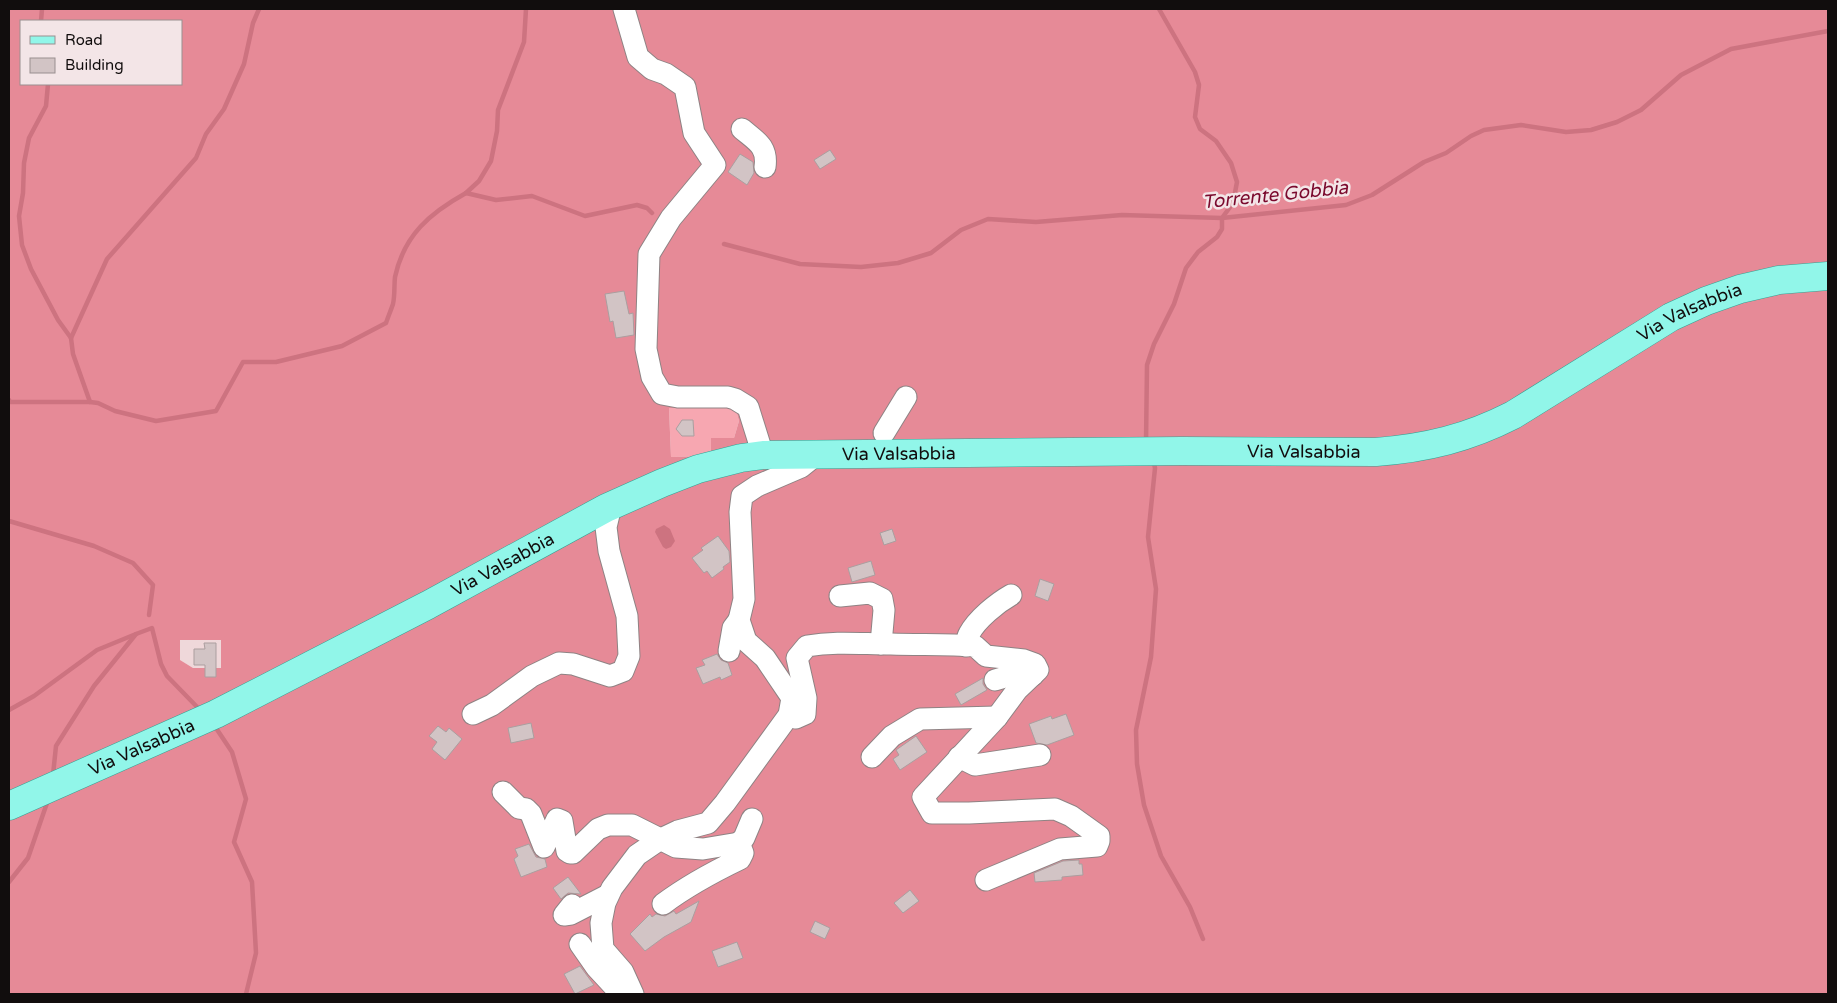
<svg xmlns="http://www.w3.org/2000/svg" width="1837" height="1003" font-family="'Varela Round',sans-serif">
	<rect width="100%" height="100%" fill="#f3e5e7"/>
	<path fill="#efd8da" d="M180,640H221V669L193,668L180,660Z"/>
	<path fill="#f7a7b1" d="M730,407L736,410L739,421L734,438L712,456L671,457L669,408Z"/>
	<path fill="#e68a97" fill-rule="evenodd" d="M9,9H1828V994H9ZM21,21H181V84H21ZM729,407L736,410L739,421L734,438H711V456L671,457L669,408ZM180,640H221V668H193L180,660Z"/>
	<path fill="#cd7380" d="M664,525L670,529L675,541L671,547L666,549L663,547L655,532L656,529Z"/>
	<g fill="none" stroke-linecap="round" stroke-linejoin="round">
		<g stroke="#cd7380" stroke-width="4.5">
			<path d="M41,21L42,9"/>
			<path d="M48,84L46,106L29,138L24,163L23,193L19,216L22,245L31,269L58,320L71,338L73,354L90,402"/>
			<path d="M466,193L479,181L491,161L497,131L498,110L524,42L526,9"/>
			<path d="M724,244L800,264L861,267L898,263L931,253L961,230L988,219L1036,222L1122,215L1222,218L1346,205L1372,195L1424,162L1446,153L1471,136L1484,130L1521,125L1566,132L1591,130L1617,122L1641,110L1681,75L1731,49L1828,31"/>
			<path d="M71,338L107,259L196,158L206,134L224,109L244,64L253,23L259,9"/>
			<path d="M9,400L10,402H90L98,403L115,411L156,421L216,411L243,362H276L342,346L386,323C388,317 391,310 393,304C395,295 394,286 395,277C404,235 430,213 466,193L496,200L532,196L585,216L637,205L647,208L652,213"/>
			<path d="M1146,443L1147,365L1154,344L1174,304L1186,268L1198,252L1217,237L1222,229V218L1233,203L1237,182L1231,163L1216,141L1200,129L1195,117L1199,85L1195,72L1159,9"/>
			<path d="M1153,459L1155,468L1148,537L1156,589L1151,657L1136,730L1137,764L1144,805L1161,856L1190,907L1203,939"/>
			<path d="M9,521L94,546L133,563L153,585L149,615"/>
			<path d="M9,710L34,696L97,650L136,634"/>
			<path d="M214,725L232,752L246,799L234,842L252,882L256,953L246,994"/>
			<path d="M53,775L56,746L94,686L136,634L152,628L161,664L167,676L200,710"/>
			<path d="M9,882L28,858L48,800"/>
		</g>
	</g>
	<g fill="#d2c4c5" stroke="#ab9e9f">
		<path d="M830,150L836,159L820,169L814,160Z"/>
		<path d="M740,154L753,162L754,173L747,185L728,172Z"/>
		<path d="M624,291L629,314L633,313L634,335L616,338L613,321L610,322L605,294Z"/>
		<path d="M682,420H693L694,436H682L676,429Z"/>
		<path d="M892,529L896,541L884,545L880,533Z"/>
		<path d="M718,536L729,551L730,562L723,567L724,569L712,578L707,571L704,573L692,558L703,550L701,548Z"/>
		<path d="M871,561L875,575L852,582L848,568Z"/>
		<path d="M1040,579L1054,584L1048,601L1035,596Z"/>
		<path d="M204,643H216V677H205V665H194V649H205Z"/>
		<path d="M717,654L721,660L728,663L732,675L721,680L720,677L703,684L696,668L705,665L702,660Z"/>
		<path d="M983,678V684L987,690L961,705L955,694Z"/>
		<path d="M1066,714L1074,735L1047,745L1036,743L1029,724L1051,716L1052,719Z"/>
		<path d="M531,723L534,738L511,743L508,728Z"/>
		<path d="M438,726L446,732L449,728L462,739L445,760L432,749L437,742L429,736Z"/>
		<path d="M916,736L927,752L900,770L893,759L899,755L896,750Z"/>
		<path d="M529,844L536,857L545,859L547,867L521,877L514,859L518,856L515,849Z"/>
		<path d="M1079,860V864H1082L1083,875L1062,877V880L1035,882L1034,873L1063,861Z"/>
		<path d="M568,877L581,894L568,893L561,899L553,888Z"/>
		<path d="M910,890L919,901L903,913L894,903Z"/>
		<path d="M699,901L691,922L664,937L645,951L630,934L650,914L652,917L656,914L665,916L674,911L676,914Z"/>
		<path d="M815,921L830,928L825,939L810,932Z"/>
		<path d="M737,942L743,958L718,967L712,951Z"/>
		<path d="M580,966L594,985L575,994L564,974Z"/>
	</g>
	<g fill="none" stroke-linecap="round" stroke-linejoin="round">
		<g stroke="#8f8384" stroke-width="23">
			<g id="minor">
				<path d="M624,9L638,57L652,69L666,74L685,87L694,133L715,165L671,218L649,254L646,349L652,377L662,394L678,397H728L735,399L748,407L763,455"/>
				<path d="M742,129C756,141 768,146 765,167"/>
				<path d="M884,433L906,397"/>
				<path d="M840,596L870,593L882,599L884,610L881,644"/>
				<path d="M966,646C967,642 967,637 969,634C977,619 997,603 1011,595"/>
				<path d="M729,651L733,628L739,620"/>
				<path d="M995,680L1012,675H1033"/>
				<path d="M473,714L492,705L532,676L559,663L573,664L610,676L623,671L629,656L627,616L609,551L606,527L611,506"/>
				<path d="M789,715L796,718L805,714L806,698L797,658L807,646C836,641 862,644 891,644C919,645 947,644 975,646L986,656L1024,660L1035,664L1038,670L1017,690L997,717L923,797L932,813H969L1055,809L1071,816L1099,836V841L1097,846L1060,849L986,880"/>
				<path d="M872,757L892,736L920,719L997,717"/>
				<path d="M959,757L975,765L1040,755"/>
				<path d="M503,792L519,808L526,809L531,814L544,847L557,819L562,821L567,851L570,853H573L598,829L608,825H632L676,847L703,849L739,843L743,853L740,859C713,872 687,886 663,904"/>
				<path d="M739,843L744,838L752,819"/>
				<path d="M572,905L564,915L571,914L608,895"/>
				<path d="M580,944L596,967L621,994"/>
				<path d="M633,994L623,972L603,949L601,923L605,903L612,888L637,855L659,840L678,831L708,823L725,803L789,715L792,698L765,658L746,641L739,620L744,599L740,512L742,496L757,486L801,467L816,455"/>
			</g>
		</g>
		<g stroke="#34a193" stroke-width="29">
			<g id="major">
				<path id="s1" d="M9,806L216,714L428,605L606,508L662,483L698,469L741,458L763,455L1182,451L1376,452C1427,448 1468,438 1513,415L1671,317L1706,301L1740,289L1779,280L1828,276"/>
			</g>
		</g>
		<use href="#minor" stroke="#fff" stroke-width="21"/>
		<use href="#major" stroke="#91f6e9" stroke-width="28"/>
	</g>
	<g text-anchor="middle" stroke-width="5" stroke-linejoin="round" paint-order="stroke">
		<g font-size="18" fill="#110d0d" stroke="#f3e5e7">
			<text dy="6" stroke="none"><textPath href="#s1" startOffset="1795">Via Valsabbia</textPath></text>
			<text dy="6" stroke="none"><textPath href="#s1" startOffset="1375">Via Valsabbia</textPath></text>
			<text dy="6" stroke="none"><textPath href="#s1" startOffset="970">Via Valsabbia</textPath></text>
			<text dy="6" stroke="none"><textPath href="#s1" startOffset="550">Via Valsabbia</textPath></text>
			<text dy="6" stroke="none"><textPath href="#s1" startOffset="145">Via Valsabbia</textPath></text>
		</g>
		<g font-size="19" font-style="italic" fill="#7a092d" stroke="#f3e5e7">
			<text transform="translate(1275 194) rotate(-6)" y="7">Torrente Gobbia</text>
		</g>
	</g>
	<rect width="1837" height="1003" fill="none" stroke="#110d0d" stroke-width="20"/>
	<rect x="20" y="20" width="162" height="65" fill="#f3e5e7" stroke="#998f90"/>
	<rect x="30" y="36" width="25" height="8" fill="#91f6e9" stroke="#998f90"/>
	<text x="65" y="45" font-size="15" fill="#110d0d">Road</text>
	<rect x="30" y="58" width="25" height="15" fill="#d2c4c5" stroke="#998f90"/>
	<text x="65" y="70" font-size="15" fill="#110d0d">Building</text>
</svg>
